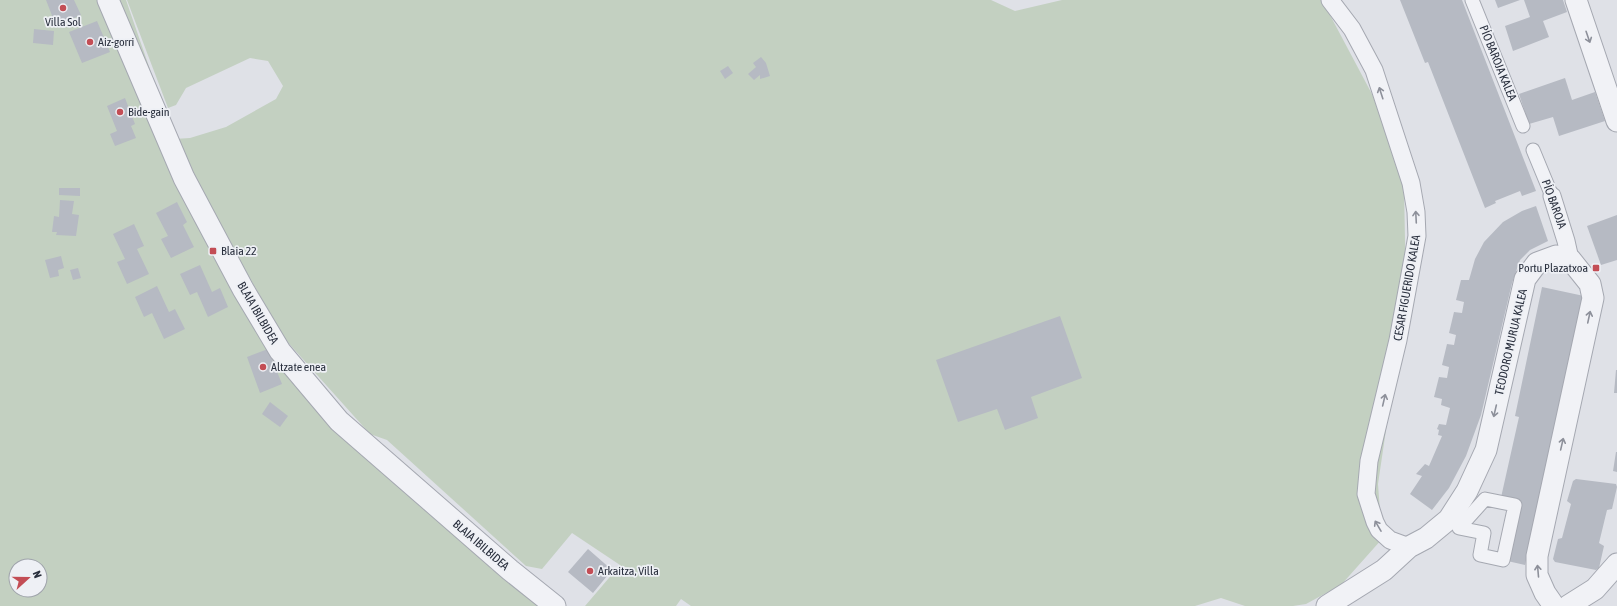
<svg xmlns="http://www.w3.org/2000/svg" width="1617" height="606" font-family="'Asap Condensed',sans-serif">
	<rect width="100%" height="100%" fill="#dfe1e7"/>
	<path fill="#c3d0c1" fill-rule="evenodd" d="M0,0H126L174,139L190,138L226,127L276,99L283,86L268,61L250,58L186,88L176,105L168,108L127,0H991L1015,11L1062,0H1322L1373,96L1404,187L1406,294L1378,484L1382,539L1341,585L1306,604L1293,606H1245L1221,598L1195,606H691L681,599L676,606H585L620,565L572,533L542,569L526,566L387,440L370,434L283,337L202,193L280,351L550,606H0ZM16,566H40V590H16Z"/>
	<g fill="#b6bac3">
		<path d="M46,0H74L81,15L56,26Z"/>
		<path d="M1400,0H1462L1536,191L1522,196L1520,191L1495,201L1496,203L1485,208L1428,62L1425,63Z"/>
		<path d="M1495,0H1520L1498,8Z"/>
		<path d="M1524,0H1563L1567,12L1543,21L1549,37L1513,51L1505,26L1530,17Z"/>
		<path d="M97,21L110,52L82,63L69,32Z"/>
		<path d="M34,29L54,31L53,45L33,43Z"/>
		<path d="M761,57L766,63L770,76L760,79V75L754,80L748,74L756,67L753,63Z"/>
		<path d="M728,66L733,73L725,79L720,71Z"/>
		<path d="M1565,78L1572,100L1595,92L1605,121L1559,136L1553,117L1529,124L1519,94Z"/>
		<path d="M125,98L135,124L131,126L136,138L115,146L110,134L117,131L107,106Z"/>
		<path d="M59,188H80V196L59,195Z"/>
		<path d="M60,200L74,201L72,214L79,215L76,236L56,235L57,232H52L54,216L59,217Z"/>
		<path d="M177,202L187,222L183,225L194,247L171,258L161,239L168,236L156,213Z"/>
		<path d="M1536,206L1548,241L1530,250L1520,260L1512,283L1481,415L1466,456L1449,488L1432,510L1410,494L1422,476L1416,474L1425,464L1429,466L1442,436L1438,435L1439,430L1437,429L1439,424L1446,425L1450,408L1441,405L1442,399L1434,397L1439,377L1447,378L1449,367L1442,365L1447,344L1454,345L1456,335L1449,333L1454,312L1462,313L1464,302L1456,300L1461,280H1469L1475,259L1484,242L1503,222L1522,211Z"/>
		<path d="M1617,215V260L1601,265L1587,226Z"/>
		<path d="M134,224L144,246L137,249L149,274L127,284L117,262L125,259L113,234Z"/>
		<path d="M61,256L64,268L58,270L59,276L50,278L45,260Z"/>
		<path d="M200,265L212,292L220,288L228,307L208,317L197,292L190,295L180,274Z"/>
		<path d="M78,268L81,278L73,280L70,270Z"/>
		<path d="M157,286L169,312L175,309L185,329L164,339L152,313L144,317L135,297Z"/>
		<path d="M1542,287L1584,296L1525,565L1503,560L1515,505L1500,502L1519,417L1515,416Z"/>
		<path d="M1060,316L1082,378L1031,397L1038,418L1005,430L997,409L958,422L936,360Z"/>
		<path d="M268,349L282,384L260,393L247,357Z"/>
		<path d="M1616,370H1617V393H1614Z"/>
		<path d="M270,402L288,416L280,427L262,414Z"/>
		<path d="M1616,452H1617V472L1613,471Z"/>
		<path d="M1576,479L1616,484L1617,487L1612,509L1607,510L1599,543L1604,546L1599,568L1596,570L1555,562L1553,559L1558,539L1562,538L1571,504L1567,501L1573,481Z"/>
		<path d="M588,549L612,570L593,593L568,572Z"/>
	</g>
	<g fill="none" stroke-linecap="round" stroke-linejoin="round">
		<g stroke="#a5a8b1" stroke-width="15">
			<g id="pedestrian">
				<path d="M1472,0L1523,126"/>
				<path d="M1533,150L1552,196"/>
				<path d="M1485,499L1515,505L1503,560L1480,555L1484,533L1459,528Z"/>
			</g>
		</g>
		<g stroke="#a5a8b1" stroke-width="19">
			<g id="minor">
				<path d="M1330,0L1352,29L1374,70L1411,183L1416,212L1417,236L1398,340L1369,461L1366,494L1375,522L1379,530L1390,540L1409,547"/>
				<path d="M1552,196L1566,241L1570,259"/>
			</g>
		</g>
		<g stroke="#a5a8b1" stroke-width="23">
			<g id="tertiary">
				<path d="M108,0L184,178L243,289L280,351L339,421L510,570L555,606"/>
				<path d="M1576,0L1617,121"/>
				<path d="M1327,606L1384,570L1409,547L1426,538L1449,519L1467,491L1486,450L1525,279L1537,263L1556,256L1570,259L1590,284L1593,298L1537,556V575L1545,593L1554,606"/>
				<path d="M1568,606L1595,589L1617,564"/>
			</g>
		</g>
		<use href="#pedestrian" stroke="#f1f2f6" stroke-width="13"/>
		<use href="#minor" stroke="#f1f2f6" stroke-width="17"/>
		<use href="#tertiary" stroke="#f1f2f6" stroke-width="21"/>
	</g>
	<defs><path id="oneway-shaft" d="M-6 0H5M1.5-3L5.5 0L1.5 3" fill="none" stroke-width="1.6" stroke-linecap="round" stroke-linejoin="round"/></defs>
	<g stroke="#8d909a">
		<use href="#oneway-shaft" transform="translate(1588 37) rotate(71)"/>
		<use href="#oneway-shaft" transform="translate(1381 93) rotate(-108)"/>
		<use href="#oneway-shaft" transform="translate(1416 217) rotate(-93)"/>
		<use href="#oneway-shaft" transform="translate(1589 317) rotate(-78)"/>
		<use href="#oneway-shaft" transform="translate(1384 400) rotate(-77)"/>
		<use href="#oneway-shaft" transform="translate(1495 411) rotate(103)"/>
		<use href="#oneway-shaft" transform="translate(1562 444) rotate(-77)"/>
		<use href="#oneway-shaft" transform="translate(1378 526) rotate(-120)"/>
		<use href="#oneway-shaft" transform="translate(1538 571) rotate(-95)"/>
	</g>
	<g fill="#c34d55" stroke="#eef0f5" stroke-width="1.5">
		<circle cx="63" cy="8" r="4"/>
		<circle cx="90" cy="42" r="4"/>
		<circle cx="120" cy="112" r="4"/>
		<rect x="209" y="247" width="8" height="8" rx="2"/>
		<rect x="1592" y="264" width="8" height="8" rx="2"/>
		<circle cx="263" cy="367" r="4"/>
		<circle cx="590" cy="571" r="4"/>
	</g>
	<g text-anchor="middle" stroke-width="3.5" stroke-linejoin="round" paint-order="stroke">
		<g font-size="12" fill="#292f3d" stroke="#eef0f5" text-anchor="start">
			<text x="63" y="26" text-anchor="middle">Villa Sol</text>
			<text x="98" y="46">Aiz-gorri</text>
			<text x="128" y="116">Bide-gain</text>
			<text x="221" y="255">Blaia 22</text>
			<text x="1588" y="272" text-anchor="end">Portu Plazatxoa</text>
			<text x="271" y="371">Altzate enea</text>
			<text x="598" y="575">Arkaitza, Villa</text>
		</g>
		<g font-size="12" fill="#292f3d" stroke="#eef0f5">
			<text transform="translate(1498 63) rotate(68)" y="4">PÍO BAROJA KALEA</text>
			<text transform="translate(1554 204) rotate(70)" y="4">PÍO BAROJA</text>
			<text transform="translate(1407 288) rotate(-80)" y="4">CESAR FIGUERIDO KALEA</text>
			<text transform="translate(258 313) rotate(60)" y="4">BLAIA IBILBIDEA</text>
			<text transform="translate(1511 342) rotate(-77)" y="4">TEODORO MURUA KALEA</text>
			<text transform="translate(481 545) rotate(41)" y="4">BLAIA IBILBIDEA</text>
		</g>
	</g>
	<g transform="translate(28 578) rotate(69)"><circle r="19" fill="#eef0f5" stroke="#9fa3ab"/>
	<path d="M0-3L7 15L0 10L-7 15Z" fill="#c34d55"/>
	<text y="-6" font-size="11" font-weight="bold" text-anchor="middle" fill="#292f3d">N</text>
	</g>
</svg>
